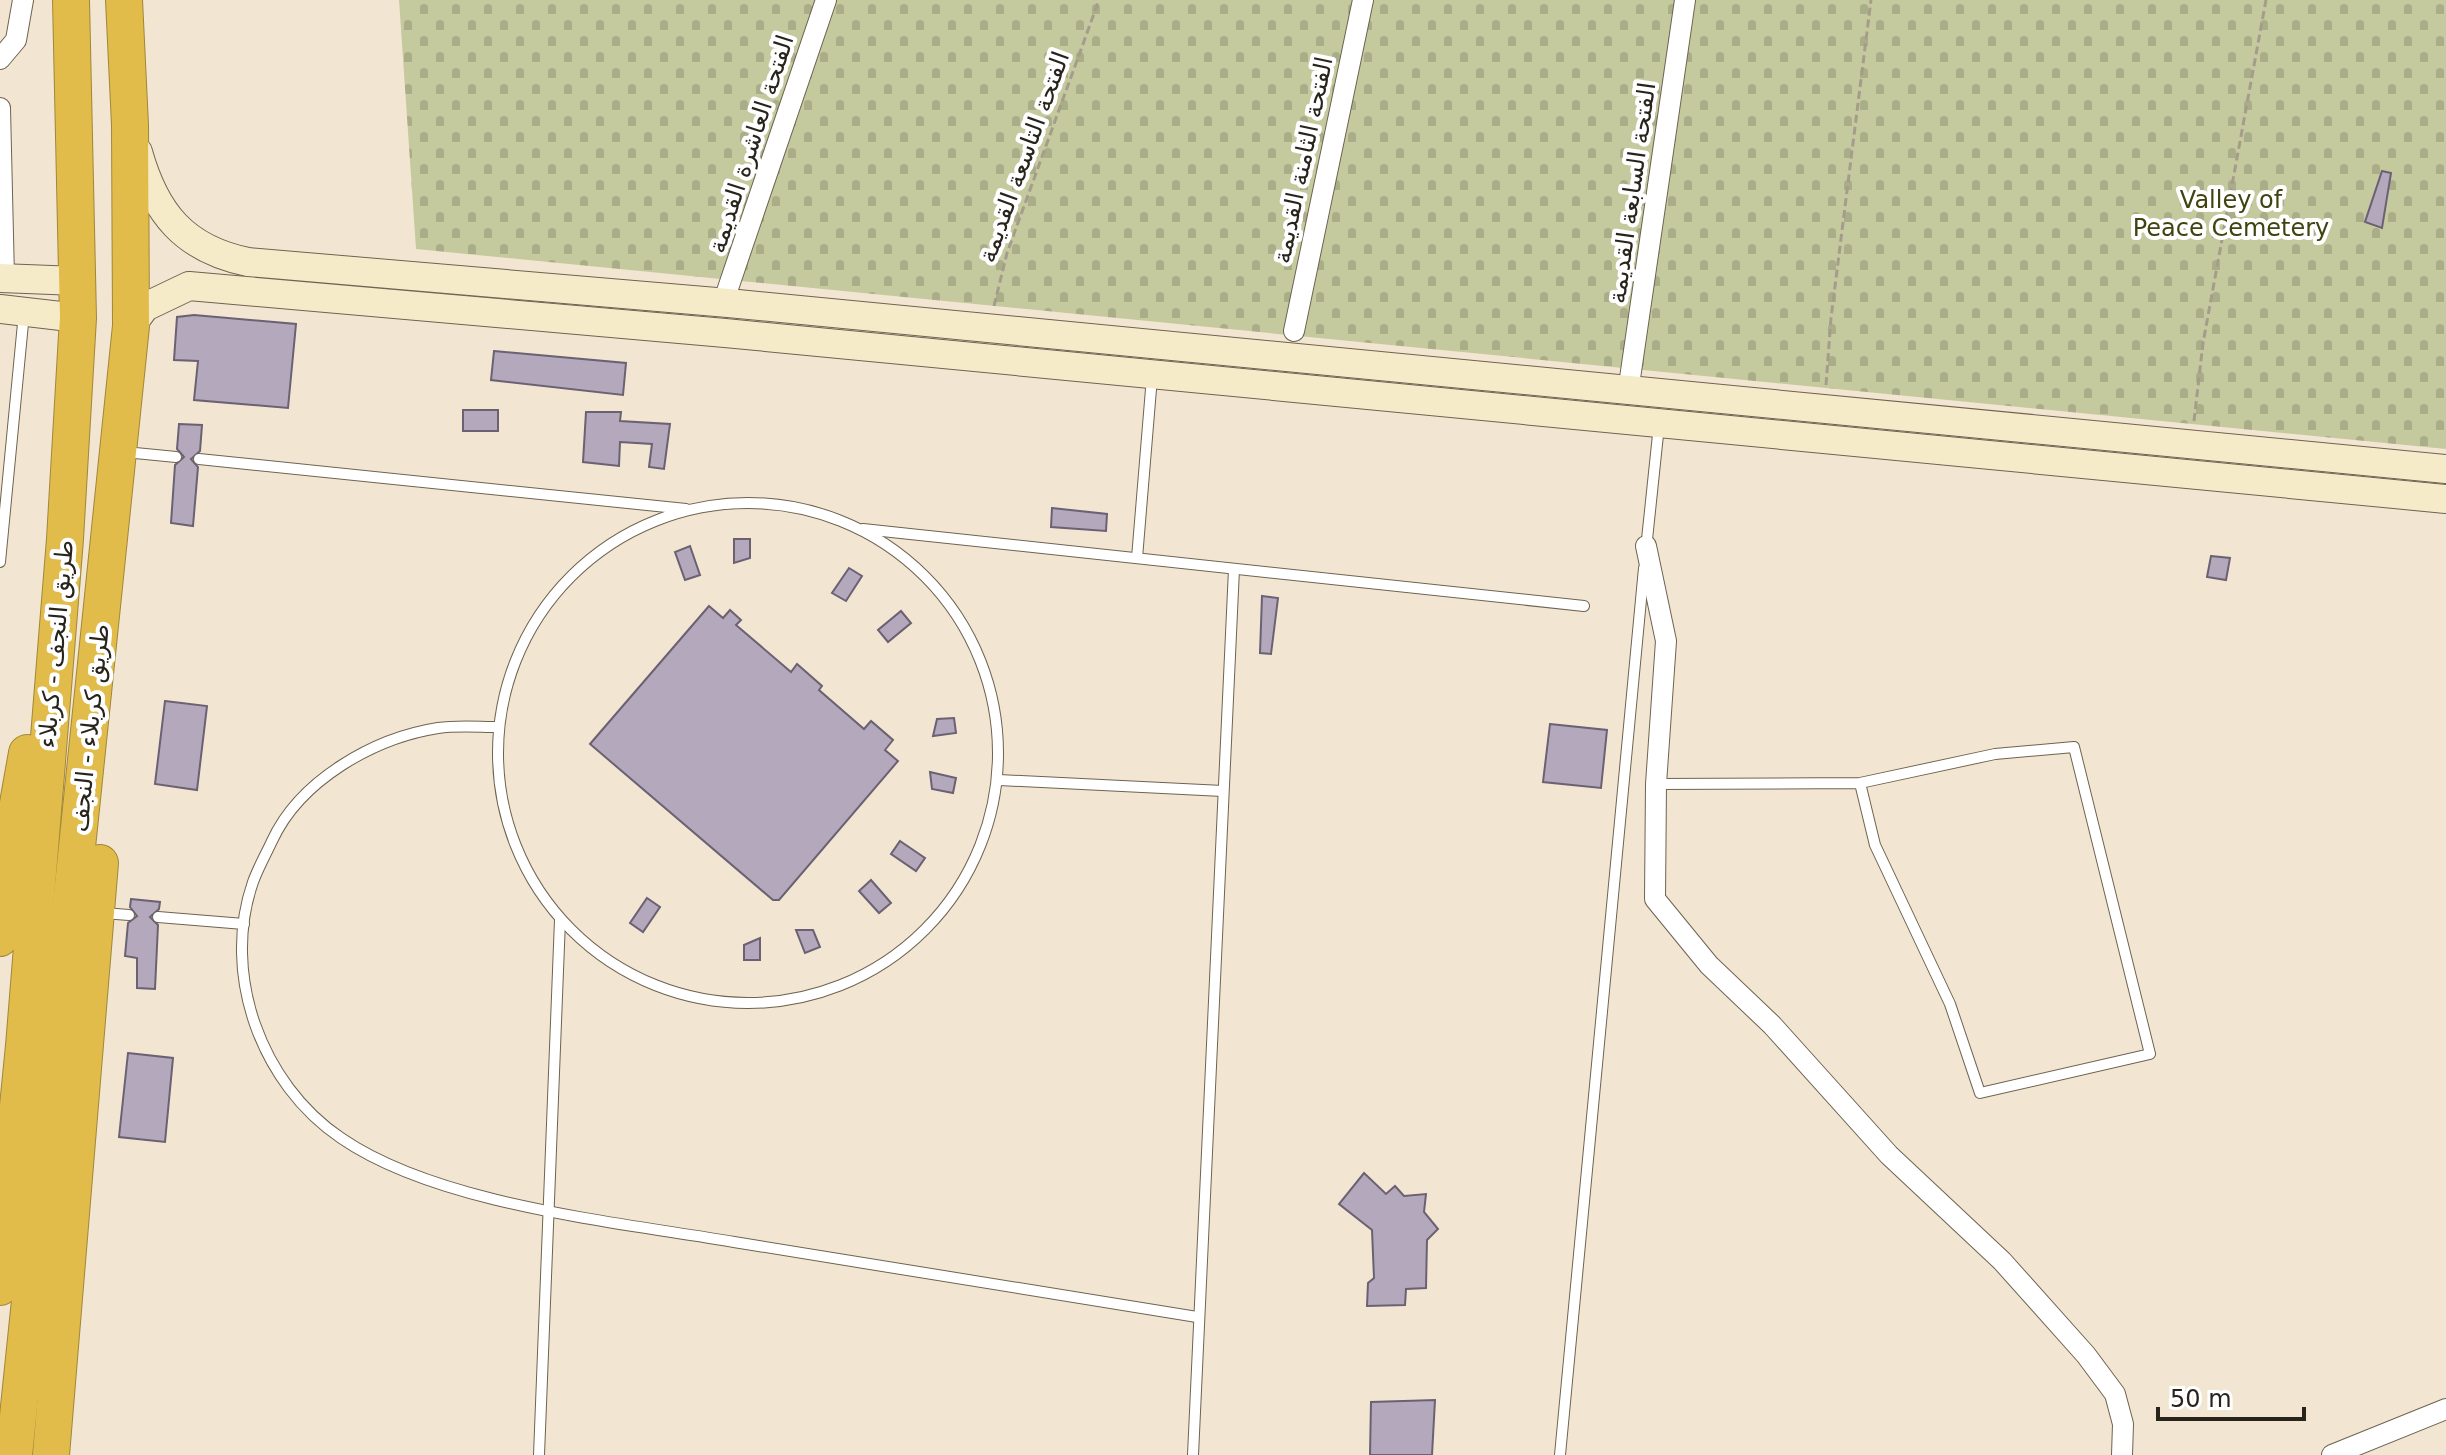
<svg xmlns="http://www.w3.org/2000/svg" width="2446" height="1455" font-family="'DejaVu Sans',Cairo,sans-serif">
	<defs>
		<pattern id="cemetery-stones" width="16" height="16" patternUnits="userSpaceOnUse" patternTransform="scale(2)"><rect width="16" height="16" fill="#c5ca9e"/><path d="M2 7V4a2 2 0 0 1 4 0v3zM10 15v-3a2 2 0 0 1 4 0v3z" fill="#a9ad88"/></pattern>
	</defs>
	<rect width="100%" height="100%" fill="#f2e6d2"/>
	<path fill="url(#cemetery-stones)" d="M399,0H2446V449L416,249Z"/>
	<g fill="#b3a8bc" stroke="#6b6173" stroke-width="2">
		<path d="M2382,171L2391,173L2382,228L2365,222Z"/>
		<path d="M194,315L296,324L288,408L194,400L198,361L174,360L177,317Z"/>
		<path d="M494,351L626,363L623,395L491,380Z"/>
		<rect x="463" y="410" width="35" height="21"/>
		<path d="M586,412H621L620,421L670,424L664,469L649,467L652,444L620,442L619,466L583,462Z"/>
		<path d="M179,424L202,425L200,451L191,459L198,467L193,526L171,523L175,465L184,457L177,449Z"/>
		<path d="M1052,508L1107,514L1106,531L1051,527Z"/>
		<path d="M734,539H750V558L734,563Z"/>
		<path d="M690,546L700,575L685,580L675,552Z"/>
		<path d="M2211,556L2230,558L2226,580L2207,577Z"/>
		<path d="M849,568L862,576L846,601L832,593Z"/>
		<path d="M1262,596L1278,598L1271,654L1260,653Z"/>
		<path d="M709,606L723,618L730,610L741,620L736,625L791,672L797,664L822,686L819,690L864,729L871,721L893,740L885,750L898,761L779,900H773L590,744Z"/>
		<path d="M901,611L911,623L888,642L878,630Z"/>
		<path d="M165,701L207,706L197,790L155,784Z"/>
		<path d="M954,718L956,733L933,736L937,719Z"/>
		<path d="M1550,724L1607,730L1601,788L1543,782Z"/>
		<path d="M930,772L956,778L953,793L932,789Z"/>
		<path d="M900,841L925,858L916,871L891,854Z"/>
		<path d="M871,880L891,903L879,913L859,891Z"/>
		<path d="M647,898L660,907L643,932L630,923Z"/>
		<path d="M131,899L160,902L159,909L150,917L158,925L155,989L137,988V958L125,956L128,923L137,916L130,907Z"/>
		<path d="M796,930H813L820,947L805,953Z"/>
		<path d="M760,938V960H744V945Z"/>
		<path d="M128,1053L173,1058L165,1142L119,1137Z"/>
		<path d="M1364,1173L1386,1194L1395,1186L1404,1196L1426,1194L1424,1212L1438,1229L1427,1240L1426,1288L1406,1289L1405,1305L1367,1306L1368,1283L1374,1278L1372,1230L1339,1204Z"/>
		<path d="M1435,1400L1432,1455H1370L1371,1402Z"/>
	</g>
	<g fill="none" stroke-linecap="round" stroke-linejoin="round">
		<g stroke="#6e6351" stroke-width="12">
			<g id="lane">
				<path d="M125,452L176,457"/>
				<path d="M199,459L686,509"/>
				<circle cx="748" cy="753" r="250"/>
				<path d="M863,529L1584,606"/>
				<path d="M1646,549L1659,425"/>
				<path d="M1137,558L1152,377"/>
				<path d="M0,562L24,313"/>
				<path d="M498,727C479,727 457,725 438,728C374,738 300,780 272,841C266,854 258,868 253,882C221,974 261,1084 341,1138C438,1205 618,1222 734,1242C889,1267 1043,1292 1197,1317"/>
				<path d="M999,780L1223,791"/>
				<path d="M1656,784L1860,783L1995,754L2074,747L2150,1054L1980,1093L1950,1004L1875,845L1860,783"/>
				<path d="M103,913L129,915"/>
				<path d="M158,917L244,924"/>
				<path d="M539,1455L560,920"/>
				<path d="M1193,1455L1234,569"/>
				<path d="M1560,1455L1644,568"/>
			</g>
		</g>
		<g stroke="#6e6351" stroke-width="22">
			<g id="street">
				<path d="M0,59L16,40L23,0"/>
				<path d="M0,108L4,278"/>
				<path d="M723,303L826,0"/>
				<path d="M1294,331L1363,0"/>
				<path d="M1628,392L1685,0"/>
				<path d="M1646,546L1666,641L1656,784L1655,899L1709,965L1772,1025L1889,1155L2002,1261L2086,1355L2115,1394L2123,1424L2122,1455"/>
				<path d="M2332,1455L2446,1409"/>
			</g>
		</g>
		<g stroke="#6e6351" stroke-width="30">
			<g id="secondary">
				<path d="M138,152C155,213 184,249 248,262L728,303L2446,469"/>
				<path d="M0,278L77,281"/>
				<path d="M0,309L78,318"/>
				<path d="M131,326L145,307L189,286L725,333L2446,499"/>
			</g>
		</g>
		<g stroke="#a0873a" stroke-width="38">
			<g id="highway">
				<path d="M0,938L6,871L27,753"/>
				<path d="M0,1287L24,1046L65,539L78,318L71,0"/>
				<path d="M14,1455L131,326L130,125L124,0"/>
				<path d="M51,1455L100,863"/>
			</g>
		</g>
		<g stroke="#a59c8c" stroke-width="3" stroke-dasharray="8 4" stroke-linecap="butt">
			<path d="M994,306L1007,253L1099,0"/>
			<path d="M1826,385L1831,318L1871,0"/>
			<path d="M2194,421L2203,343L2266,0"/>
		</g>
		<use href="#lane" stroke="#fff" stroke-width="10"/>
		<use href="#street" stroke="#fff" stroke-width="20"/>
		<use href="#secondary" stroke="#f6ebc9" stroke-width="28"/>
		<use href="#highway" stroke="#e1bc4a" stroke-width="36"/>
	</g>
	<g text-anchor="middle" stroke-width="8" stroke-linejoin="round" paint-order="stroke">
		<g font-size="24" fill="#28241c" stroke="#fff">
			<text transform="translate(751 144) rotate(-72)" y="8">الفتحة العاشرة القديمة</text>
			<text transform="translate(1024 157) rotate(-70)" y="8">الفتحة التاسعة القديمة</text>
			<text transform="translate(1303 160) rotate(-78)" y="8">الفتحة الثامنة القديمة</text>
			<text transform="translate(1632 193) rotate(-82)" y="8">الفتحة السابعة القديمة</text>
			<text transform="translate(56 644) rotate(-85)" y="8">طريق النجف - کربلاء</text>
			<text transform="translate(90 728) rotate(-84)" y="8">طريق کربلاء - النجف</text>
		</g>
		<g font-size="24" fill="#414410" stroke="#fff">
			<text x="2231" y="208">Valley of<tspan x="2231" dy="28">Peace Cemetery</tspan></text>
		</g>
	</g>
	<path d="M2158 1407v12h146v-12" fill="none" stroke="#28241c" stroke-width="4"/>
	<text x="2170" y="1407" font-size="24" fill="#28241c" stroke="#ffffff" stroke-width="6" paint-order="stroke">50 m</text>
</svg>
